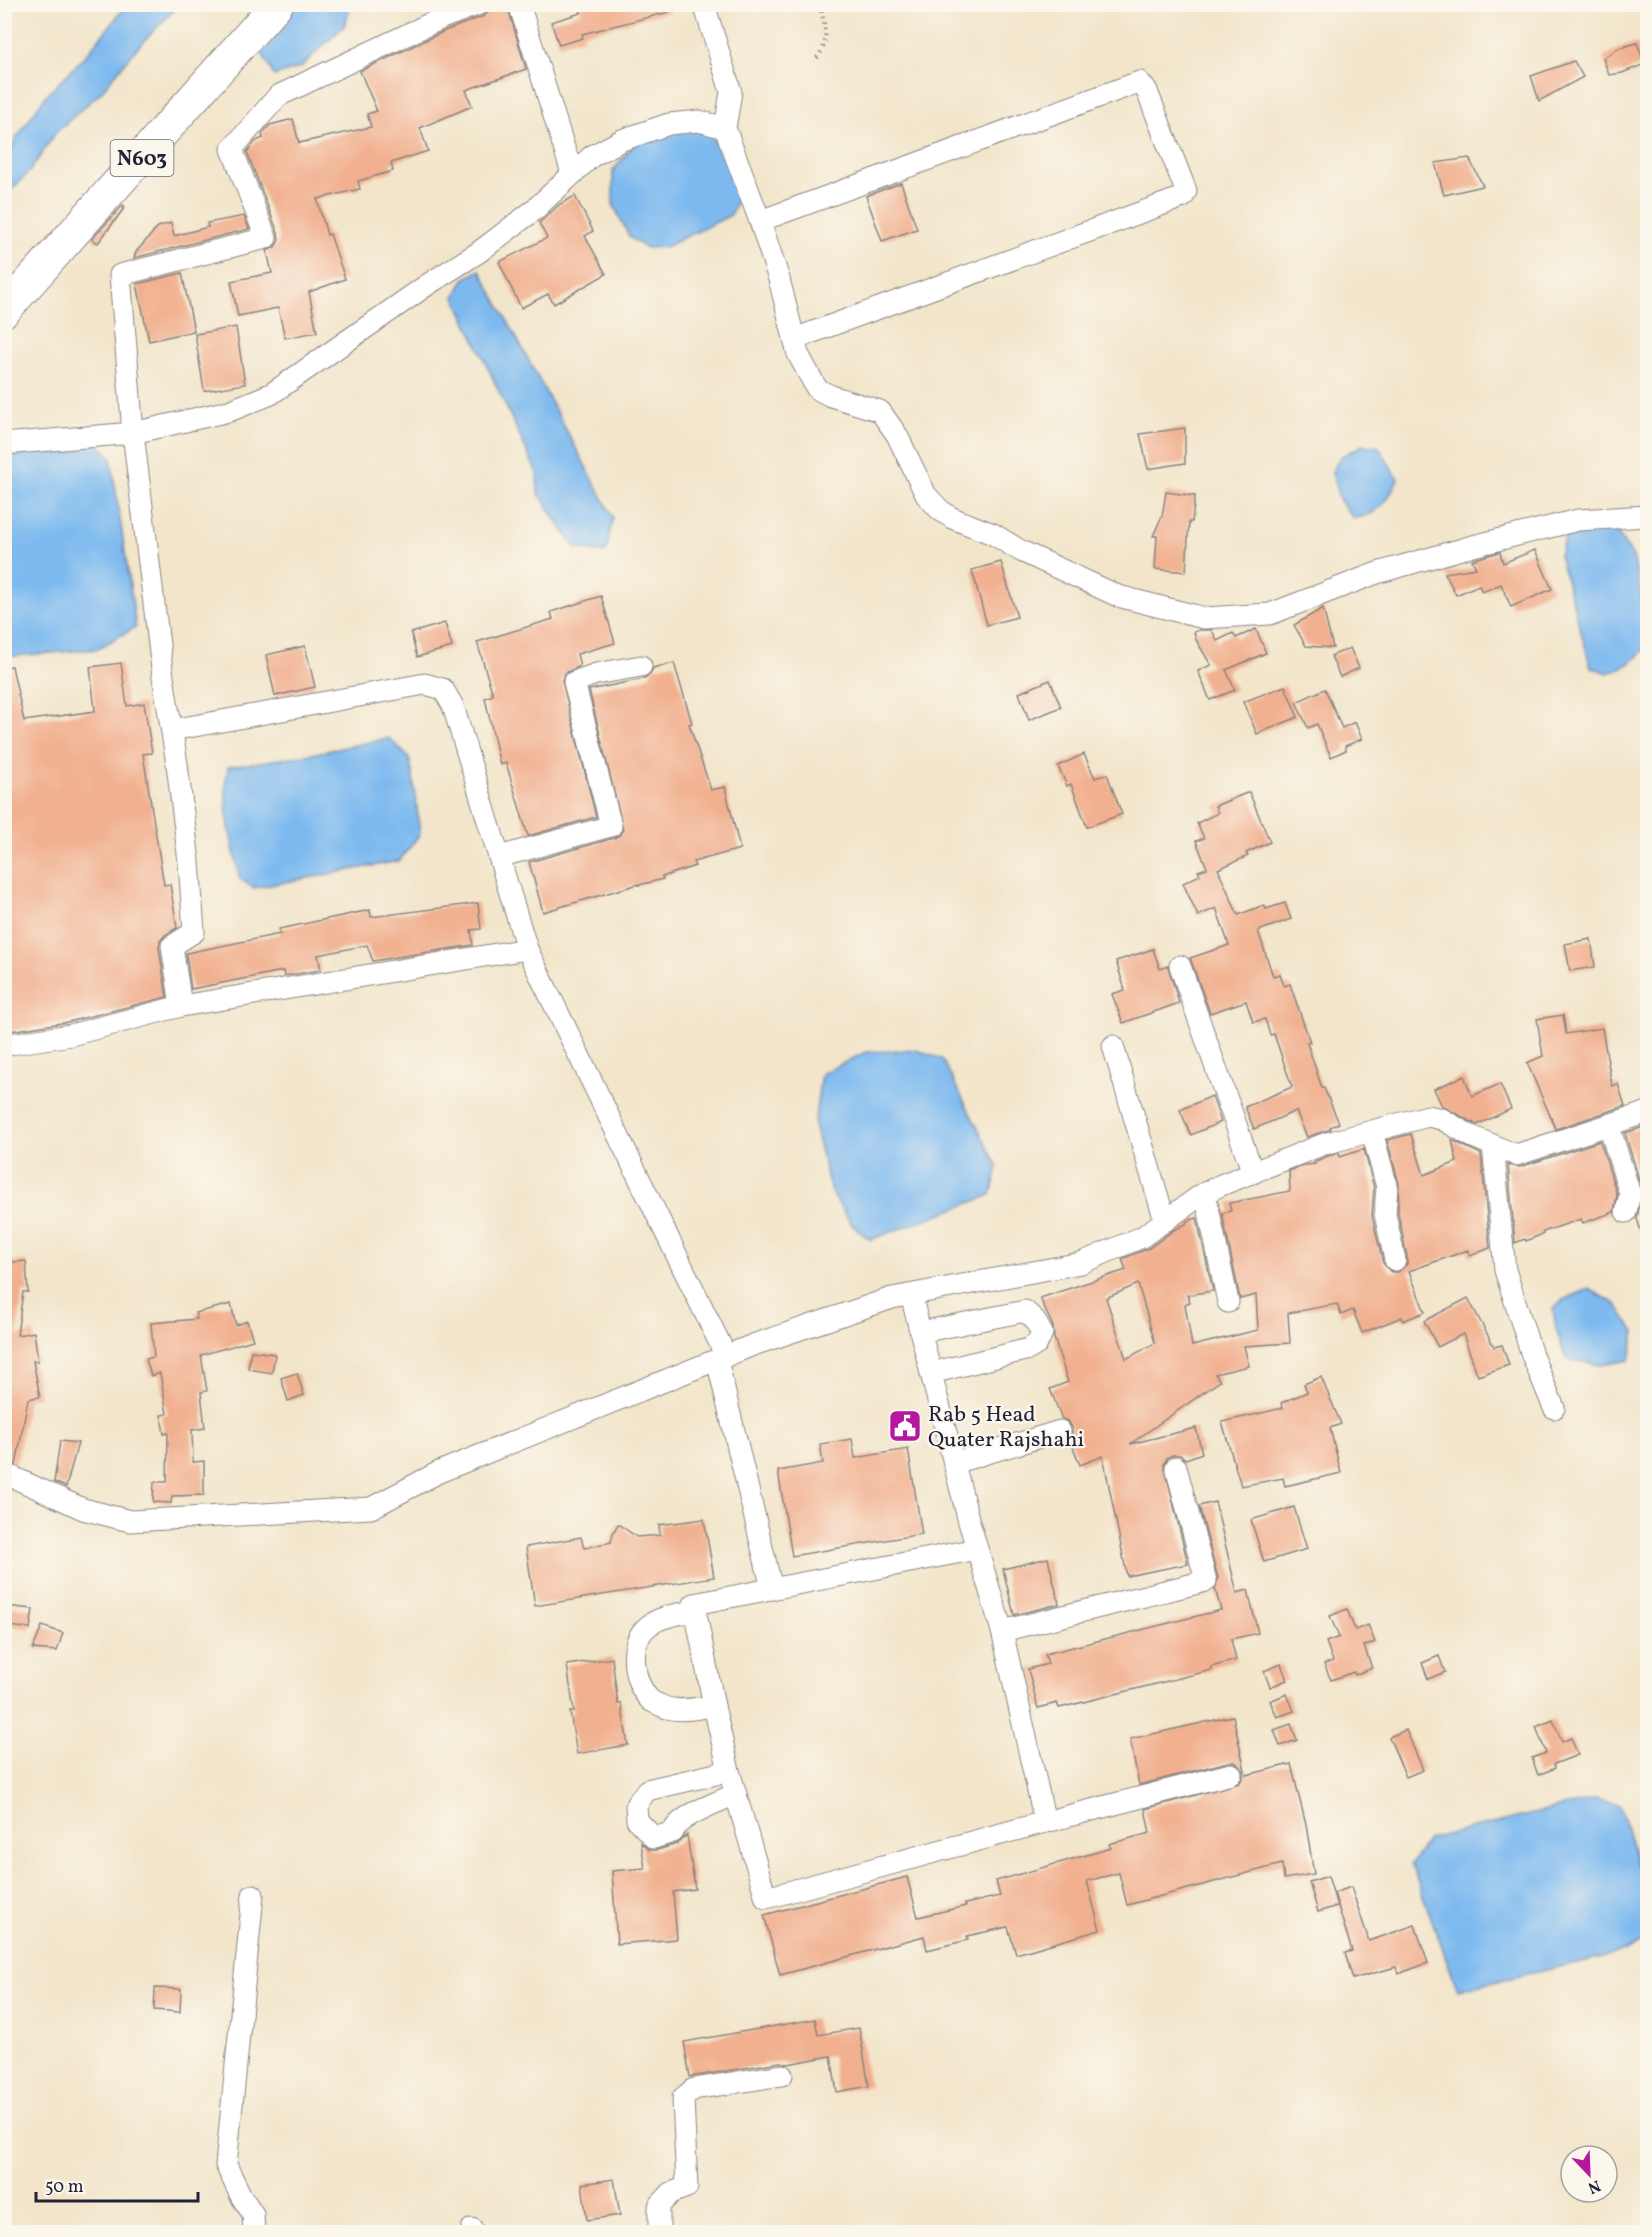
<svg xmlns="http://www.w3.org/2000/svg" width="1652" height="2237" font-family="Vollkorn,serif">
	<rect width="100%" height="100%" fill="#fbf7ec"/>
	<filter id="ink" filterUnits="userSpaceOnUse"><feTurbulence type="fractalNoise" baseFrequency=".0167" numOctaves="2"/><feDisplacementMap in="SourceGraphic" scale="12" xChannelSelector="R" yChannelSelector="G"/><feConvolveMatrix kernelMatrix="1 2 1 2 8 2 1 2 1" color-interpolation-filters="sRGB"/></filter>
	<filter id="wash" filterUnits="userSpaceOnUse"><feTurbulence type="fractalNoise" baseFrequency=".008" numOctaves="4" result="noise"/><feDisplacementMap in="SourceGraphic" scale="24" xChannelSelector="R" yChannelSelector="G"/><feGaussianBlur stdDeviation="1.35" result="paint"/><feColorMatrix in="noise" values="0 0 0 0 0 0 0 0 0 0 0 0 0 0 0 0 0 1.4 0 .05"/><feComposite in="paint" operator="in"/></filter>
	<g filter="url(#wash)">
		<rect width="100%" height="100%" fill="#f2e5ca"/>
		<g fill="#7db9ef" stroke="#506e95" stroke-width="1.5">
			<path d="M127,5H179L137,48L100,93L56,132L30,171L5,196V163L15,140L45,97L86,55Z"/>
			<path d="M288,5H351L344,26L301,67L274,76L262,53L275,21Z"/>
			<path d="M684,126L704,130L727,153L741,189L731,215L665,247L646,248L630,238L613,204V171L637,140Z"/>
			<path d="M480,270L613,517L606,553L575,548L538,492L537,473L455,297L464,279Z"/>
			<path d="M94,438L111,458L136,627L97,649L5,657V446Z"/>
			<path d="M1363,445L1379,447L1398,479C1388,500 1379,517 1353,518L1339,499L1332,472L1340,457Z"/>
			<path d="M1613,528L1633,556L1643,603L1645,649L1629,664L1608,673L1591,667L1559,555L1568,530Z"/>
			<path d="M389,738L409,758L413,776L420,834L399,861L254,888L240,879C233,844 220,803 228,767L306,755Z"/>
			<path d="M917,1050L942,1059L998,1167L991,1195L870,1240L853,1226L831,1192L814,1125L821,1074L866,1052Z"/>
			<path d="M1589,1289L1616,1304L1635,1332L1630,1360L1600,1365L1566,1359L1556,1329L1553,1309L1563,1300Z"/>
			<path d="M1595,1799L1620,1805L1647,1898V1940L1625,1952L1458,1990L1411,1864L1429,1839Z"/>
		</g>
		<g id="blocks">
			<g fill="#f1b08f" fill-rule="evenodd">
				<path d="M500,4H507L526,69L466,90L472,106L420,128L428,151L391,163L393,171L358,181L360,189L317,199L327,235L330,234L345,279L309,292L317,332L285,338L278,308L238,316L231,281L272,273L267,251L275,247L279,240L278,233L247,152L256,141L263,138L262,134L270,125L293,119L299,143L371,127L367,114L377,111L360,71L447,30L484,16L491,8Z"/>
				<path d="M579,4H668L669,12L582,34L583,38L559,45L551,22L581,13Z"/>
				<path d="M1637,43L1645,64L1622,73L1609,75L1603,58L1619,48Z"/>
				<path d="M1574,61L1583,77L1539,101L1531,76Z"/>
				<path d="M1469,158L1483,186L1444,195L1435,163Z"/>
				<path d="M901,183L917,229L882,241L866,196Z"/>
				<path d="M575,196L593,231L585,236L606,274L554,304L548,294L521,308L499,262L547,238L539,223L560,204Z"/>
				<path d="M123,205L125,207L98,243L92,239Z"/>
				<path d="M244,216L249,229L134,258L136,252L158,227L171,223L174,236L208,227L207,223Z"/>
				<path d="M182,273L194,331L149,341L137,284Z"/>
				<path d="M236,327L245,384L204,391L195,334Z"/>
				<path d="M1185,428V463L1148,469L1140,434Z"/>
				<path d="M1166,492L1195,496L1192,522H1189L1186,572L1155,569L1157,536H1153L1162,516Z"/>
				<path d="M1535,550L1552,589L1511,607L1501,584L1482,592L1479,585L1456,595L1445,573L1476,568L1472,560L1478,558L1500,552L1503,563Z"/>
				<path d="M1001,562L1017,617L987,625L972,570Z"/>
				<path d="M601,596L615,643L577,654L580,666L565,673L562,680L596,817L528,836L506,763L500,765L485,698L493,695L477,642L553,619L551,612Z"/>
				<path d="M1323,608L1333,648L1306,646L1294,625Z"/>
				<path d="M445,623L452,647L417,657L411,633Z"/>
				<path d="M1256,629L1266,653L1226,670L1235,690L1210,700L1198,671L1211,665L1196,640L1194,632L1199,630H1212L1217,641L1233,633L1236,638Z"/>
				<path d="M305,646L315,687L275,696L266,655Z"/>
				<path d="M1350,648L1359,668L1340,677L1331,656Z"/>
				<path d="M121,663L127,706L144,703L152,753L143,754L164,885L170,884L177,928L165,935L160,941L159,948L167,997L68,1022L4,1032V667L12,666L24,721L95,711L90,667Z"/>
				<path d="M674,663L692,723L689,724L711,790L725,787L740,849L693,862L695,866L662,877L663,879L639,885V884L543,912L529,862L614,838L620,835L623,829L589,690L643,679L650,675L653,668Z"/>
				<path d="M1050,680L1061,707L1029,720L1019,693Z"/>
				<path d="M1285,686L1298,717L1257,734L1243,702Z"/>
				<path d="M1325,689L1342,728L1355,722L1362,739L1345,746L1346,750L1331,757L1317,724L1308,728L1296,702Z"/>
				<path d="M1084,754L1095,778L1107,774L1122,814L1087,827L1071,784L1067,786L1058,766Z"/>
				<path d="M1249,792L1270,842L1246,853L1248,856L1218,869L1238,915L1264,905L1266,909L1285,903L1291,919L1258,931L1273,976L1280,974L1284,986L1290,984L1310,1042L1307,1043L1322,1088H1324L1339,1123L1330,1127L1331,1129L1307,1137L1296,1111L1254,1129L1245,1107L1292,1087L1274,1034L1270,1035L1265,1019L1253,1022L1246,1001L1210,1013L1190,958L1229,945L1216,908L1198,916L1183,883L1200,875L1198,871L1207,868L1196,841L1204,838L1197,823L1218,813L1215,806Z"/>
				<path d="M478,903L481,929L471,930L473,945L373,961L367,945L318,955L321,970L284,976L283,971L191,989L186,953L280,934L279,929L370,910L371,917Z"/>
				<path d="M1591,939L1595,967L1570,971L1565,944Z"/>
				<path d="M1153,949L1160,969L1168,966L1179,1003L1123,1023L1112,994L1125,990L1116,961Z"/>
				<path d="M1563,1015L1566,1034L1602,1028L1612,1086L1618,1084L1625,1106L1556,1129L1527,1063L1543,1056L1537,1019Z"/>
				<path d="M1464,1076L1472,1096L1500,1084L1511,1109L1477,1125L1442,1106L1434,1089Z"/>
				<path d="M1212,1096L1221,1122L1191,1135L1180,1110Z"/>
				<path d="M1647,1126V1155L1641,1157L1647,1173V1242L1645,1243L1637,1219L1642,1190L1625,1133Z"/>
				<path d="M1411,1134L1424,1175L1457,1162L1452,1140L1481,1154L1490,1248L1470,1256L1468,1250L1409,1271L1425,1312L1403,1321L1402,1317L1362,1333L1353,1310L1341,1315L1337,1304L1288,1313L1290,1343L1244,1346L1249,1366L1215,1374L1220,1381L1130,1444L1196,1428L1202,1453L1186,1459L1180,1455H1172L1167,1458L1164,1464L1188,1564L1127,1576L1103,1456L1080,1465L1070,1439L1072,1433V1427L1068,1421L1062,1419L1050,1389L1068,1382L1054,1338L1053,1327L1040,1298L1126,1270L1122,1259L1149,1248L1174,1230L1186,1224L1187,1221L1197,1218L1213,1291L1187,1295L1190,1302L1185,1304L1192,1346L1258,1330L1256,1295L1240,1299L1222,1213L1231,1211L1229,1203L1290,1191L1289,1171L1306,1165L1315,1164L1314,1162L1328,1156L1339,1153L1340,1157L1364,1149L1374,1188L1372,1216L1383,1263L1391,1272H1398L1407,1264V1257L1398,1213L1399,1184L1387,1140ZM1138,1284L1155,1343L1126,1359L1106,1298Z"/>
				<path d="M1600,1141L1617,1195L1614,1212L1583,1223L1581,1219L1543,1232V1234L1526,1241L1525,1239L1515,1243L1508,1165L1520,1167Z"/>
				<path d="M26,1261L28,1292H23L17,1335L34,1332L38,1361H33L40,1397L28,1399L16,1465L4,1461V1263Z"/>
				<path d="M1468,1298L1494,1347L1502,1345L1509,1365L1478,1376L1463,1334L1438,1347L1424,1321Z"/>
				<path d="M231,1304L236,1325L247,1321L253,1340L201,1355L207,1391L201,1392L205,1428L192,1430L193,1462L204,1461V1495L172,1496L171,1503L153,1502L154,1482H167L168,1433L164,1434L161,1415L167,1414L160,1373L151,1376L146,1359L154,1357L151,1323L197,1319L195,1313Z"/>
				<path d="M251,1351L275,1354L272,1373L248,1369Z"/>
				<path d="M297,1373L304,1395L288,1401L281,1378Z"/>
				<path d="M1321,1377L1341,1424L1330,1428L1341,1473L1285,1486L1283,1478L1241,1486L1222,1422L1283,1408L1281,1403L1307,1392L1304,1384Z"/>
				<path d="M852,1439L855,1458L908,1449L922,1534L792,1556L778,1471L823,1463L820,1444Z"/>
				<path d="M60,1441L78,1443L66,1487L54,1482Z"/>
				<path d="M1215,1502L1237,1593L1248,1590L1258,1633L1231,1639L1236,1660L1211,1667L1212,1670L1059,1708L1057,1703L1038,1708L1028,1669L1048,1664L1045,1654L1221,1610L1215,1589L1218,1578L1199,1506Z"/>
				<path d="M1294,1507L1307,1549L1264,1562L1251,1520Z"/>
				<path d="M704,1519L714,1577L535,1606L526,1547L581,1537L584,1548L611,1542L613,1533L618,1524L637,1537L660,1535L659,1525Z"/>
				<path d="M1048,1558L1059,1604L1014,1615L1003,1569Z"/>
				<path d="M4,1606L33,1609L30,1629L4,1625Z"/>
				<path d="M1347,1609L1355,1630L1368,1625L1375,1642L1364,1646L1372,1668L1355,1675L1354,1672L1331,1680L1324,1664L1333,1661L1326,1642L1339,1637L1330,1616Z"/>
				<path d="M42,1626L63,1633L57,1651L33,1649Z"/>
				<path d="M1439,1656L1445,1672L1428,1679L1422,1663Z"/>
				<path d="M612,1658L618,1704L621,1703L628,1745L577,1754L570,1712H574L567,1665Z"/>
				<path d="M1281,1664L1287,1680L1270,1687L1264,1671Z"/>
				<path d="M1287,1694L1294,1711L1277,1717L1270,1701Z"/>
				<path d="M1233,1716L1246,1775L1291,1764L1306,1825L1314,1874L1284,1879L1282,1864L1127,1905L1119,1873L1087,1881L1100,1930L1016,1954L1008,1927L967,1936L968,1940L927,1950L924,1936L780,1975L764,1915L907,1877L918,1917L966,1906L965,1904L1000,1896L996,1881L1111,1848L1109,1844L1150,1833L1145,1809L1239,1783L1243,1777V1770L1235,1762H1228L1139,1785L1130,1739Z"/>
				<path d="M1553,1720L1562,1742L1571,1738L1578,1755L1554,1764L1555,1768L1538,1775L1532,1758L1546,1753L1536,1727Z"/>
				<path d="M1291,1724L1297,1740L1280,1746L1274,1730Z"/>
				<path d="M1406,1730L1423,1770L1406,1777L1389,1737Z"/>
				<path d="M687,1835L695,1889L673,1892L677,1939L617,1944L612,1871L645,1868L641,1843L650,1850H657L677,1844Z"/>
				<path d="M1328,1876L1337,1906L1318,1912L1309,1882Z"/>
				<path d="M1351,1887L1369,1941L1415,1925L1428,1963L1398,1974L1396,1967L1353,1979L1345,1953L1352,1951L1334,1893Z"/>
				<path d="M155,1988L181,1989L180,2012L154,2010Z"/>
				<path d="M815,2019L818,2035L859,2028L869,2086L837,2092L831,2056L788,2064L780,2062L690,2077L684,2042Z"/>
				<path d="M614,2179L620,2215L587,2220L582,2184Z"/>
			</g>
		</g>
	</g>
	<g filter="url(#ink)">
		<use href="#blocks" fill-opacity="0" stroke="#8a8482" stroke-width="1.5"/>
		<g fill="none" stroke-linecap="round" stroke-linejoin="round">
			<g stroke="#8a8482" stroke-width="23">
				<g id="minor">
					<path d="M519,4L572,173"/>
					<path d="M725,128L760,221L779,279L798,354L817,389L831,396L880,411L897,435L926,495L940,510L952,518L993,534L1021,551L1118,596L1204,618L1270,614L1377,573L1469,547L1578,520L1648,516"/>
					<path d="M760,221L1139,82L1147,91L1186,191L1183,197L794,339"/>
					<path d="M4,444L133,433L229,411L271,394L427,285L479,252L534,210L592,156L622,140L669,124L699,121L725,128L731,92L704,4"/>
					<path d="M172,730L425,684L443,689L453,706L527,949L726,1356"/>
					<path d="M499,857L611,826L574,682L596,674L641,666"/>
					<path d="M1180,966L1253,1173"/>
					<path d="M181,1006L172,946L194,932L189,862L177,764L163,677L133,433L120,275L266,238L232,149L278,96L442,18L479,4"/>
					<path d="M4,1045L71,1035L181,1006L527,949"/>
					<path d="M1113,1046L1165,1221"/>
					<path d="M1609,1126L1630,1194L1626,1212"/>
					<path d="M1372,1132L1387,1187L1385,1214L1395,1260"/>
					<path d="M1493,1145L1505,1270L1532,1355L1554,1408"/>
					<path d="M1205,1193L1228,1302"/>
					<path d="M911,1295L969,1522L1002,1631L1206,1581L1176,1467"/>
					<path d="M921,1332L1025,1311L1034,1319L1042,1333L1037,1344L1029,1349L931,1373"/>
					<path d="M717,1360L772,1589"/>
					<path d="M954,1463L1060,1431"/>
					<path d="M4,1473L83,1509L130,1521L371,1508L439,1472L753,1345L892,1298L1081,1263L1142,1237L1201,1195L1221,1185L1324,1144L1428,1116L1442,1119L1471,1136L1516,1155L1648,1112"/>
					<path d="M977,1549L694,1604L714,1706L729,1771L766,1898L1045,1822"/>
					<path d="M695,1611C680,1614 659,1616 647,1627C627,1645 633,1682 650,1700C654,1703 662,1706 667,1708C682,1712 699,1708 714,1706"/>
					<path d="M1002,1631L1045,1822L1231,1774"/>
					<path d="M729,1771L647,1790L636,1805L637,1820L654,1838L673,1832C679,1815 719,1802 736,1794"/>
					<path d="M253,1895L226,2165L241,2196L253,2214L254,2232"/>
					<path d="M472,2229V2232"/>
					<path d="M659,2232V2206L671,2193L687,2187L683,2098L694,2089L782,2075"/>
				</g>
			</g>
			<g stroke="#8a8482" stroke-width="34">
				<path id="highway" d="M4,311L277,4"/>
			</g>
			<path stroke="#8a8482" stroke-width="4" stroke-dasharray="1.5 4.5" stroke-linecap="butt" d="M817,58C831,40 824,26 820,4"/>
			<use href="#minor" stroke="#fff" stroke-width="21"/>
			<use href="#highway" stroke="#fff" stroke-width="32"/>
		</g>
	</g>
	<defs>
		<g id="civic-square" transform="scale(1.725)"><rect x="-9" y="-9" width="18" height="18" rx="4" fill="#b5179e" stroke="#fbf7ec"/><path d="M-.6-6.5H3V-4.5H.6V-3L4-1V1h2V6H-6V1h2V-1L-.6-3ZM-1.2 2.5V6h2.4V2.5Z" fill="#fff"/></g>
	</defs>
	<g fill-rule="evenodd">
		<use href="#civic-square" x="905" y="1426"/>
	</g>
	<g text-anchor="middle" stroke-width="4.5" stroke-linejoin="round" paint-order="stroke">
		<rect fill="#fbf7ec" stroke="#636270" stroke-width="1.5" x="110.5" y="140" width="63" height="36" rx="4.5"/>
		<g font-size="21" font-weight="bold" fill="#22223b">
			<text x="142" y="165">N603</text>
		</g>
		<g font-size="22" fill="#22223b" stroke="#fbf7ec" text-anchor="start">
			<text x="928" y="1421">Rab 5 Head<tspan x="928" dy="25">Quater Rajshahi</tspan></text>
		</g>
	</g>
	<rect width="1652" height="2237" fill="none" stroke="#fbf7ec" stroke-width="24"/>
	<g transform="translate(1589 2174) rotate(157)"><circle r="28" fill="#fbf7ec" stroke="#a4a2a5" stroke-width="1.5"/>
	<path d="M0-4.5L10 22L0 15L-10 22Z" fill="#b5179e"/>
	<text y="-9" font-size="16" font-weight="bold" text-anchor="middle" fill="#22223b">N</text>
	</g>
	<path d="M36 2192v9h162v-9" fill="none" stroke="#22223b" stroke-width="3"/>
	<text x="45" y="2192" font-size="18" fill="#22223b" stroke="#fbf7ec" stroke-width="4.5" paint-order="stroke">50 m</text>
</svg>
